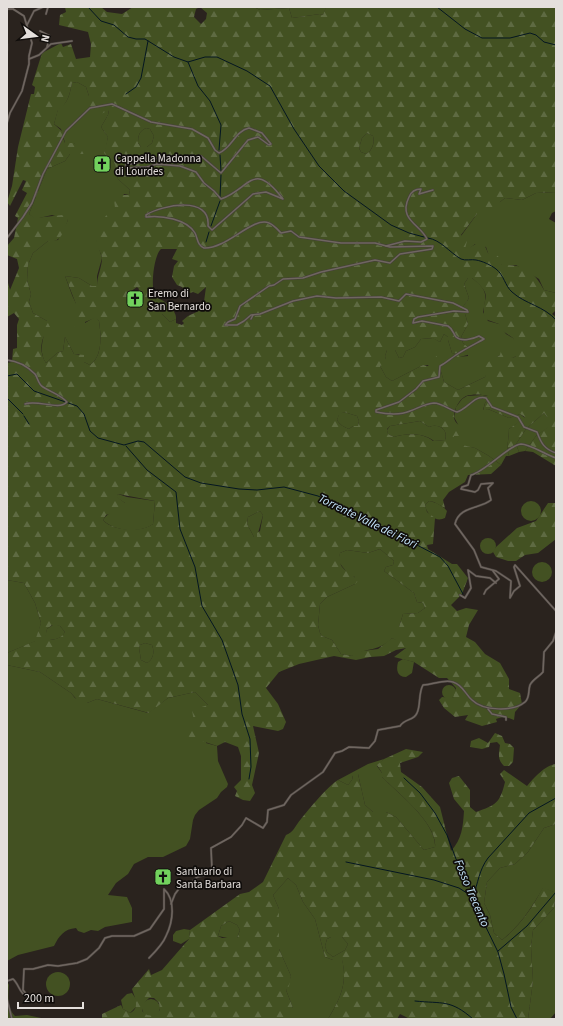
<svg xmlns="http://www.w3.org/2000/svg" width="563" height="1026" font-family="'Source Sans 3',sans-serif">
	<defs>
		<pattern id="forest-firs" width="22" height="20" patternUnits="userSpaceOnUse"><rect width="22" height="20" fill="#435122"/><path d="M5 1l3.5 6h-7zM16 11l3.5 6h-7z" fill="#5e6a42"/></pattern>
	</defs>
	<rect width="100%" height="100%" fill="#2a231e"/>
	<g fill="#435122">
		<path d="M254,7H326V8L323,15L320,14L292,18L289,8L260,10Z"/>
		<path d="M77,82L86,87L89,96L109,110L108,115L101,127L108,137L105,153L115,164L118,179L130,190L129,195L124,194L96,239L102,258L97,276V286H92L79,278L65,276L72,295L85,323L95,317L99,321C101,335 103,356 90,365L84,362L79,354H74L65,337L63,351L57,353L46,363C37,350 45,335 47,321L33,313L29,302L31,294L27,280L28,265L33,253L48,241L58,240L68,220L52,215L35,219L29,214L47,169L65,161L70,154H83L74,143H65L61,129L54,124L58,109C68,104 70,93 72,83Z"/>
		<path d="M146,128L150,129L154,136L152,143L147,147H141L138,143C138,136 139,131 146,128Z"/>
		<path d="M367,133L373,136C375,143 372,151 366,154L361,152L359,148L362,138Z"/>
		<path d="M556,192V211L552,213L549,219L556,223V293L544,290L539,279L516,265H502L488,253L486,247L475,244L469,249H464L461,236L477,214V207L500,202L505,198L522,200L536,193Z"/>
		<path d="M468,278H472C487,290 487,293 483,312L488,321L499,324L506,334L513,338L516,342V356L513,358L500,355L497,357L485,377L458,390L444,382L440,368L430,365H423L392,381L386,377L380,366L386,360L385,356L387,350H395L399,358L403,357L406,351L415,347L421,339L433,338L440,342L444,334L448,337V340L452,353L458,354L457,357L468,356V347L463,343L461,337L468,324L463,307L469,298L464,284Z"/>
		<path d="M157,298C165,300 177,311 176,319L170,322L162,314L155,300Z"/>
		<path d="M482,395L488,396V399L485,403L483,410L488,409L509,418L520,414L525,418L509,429C509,439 506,446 509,456H506L501,465L489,456L475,448L454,444V436H464L454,417L456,407L462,399L467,396Z"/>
		<path d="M344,412L357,416L359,421L358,426H353L349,429C344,427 340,425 337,420L339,414Z"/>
		<path d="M544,413L547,417L549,427L536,436L525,451L519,452L516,444L526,429Z"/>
		<path d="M420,421L429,427C438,423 449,429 445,440L434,441C423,433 407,433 394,437L388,434L387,430L390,426Z"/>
		<path d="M118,494L127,497L155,501L153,524C140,534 113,531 103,520C107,513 118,509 125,503L116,497Z"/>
		<circle cx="531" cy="511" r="10"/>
		<path d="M429,501C436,502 443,506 447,511L445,518C436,523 426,514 425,505Z"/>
		<path d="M260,511L263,515L257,537H254L247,524L248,517Z"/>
		<circle cx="488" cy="546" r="8"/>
		<path d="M380,549L394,561L393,565L386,567L384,571L414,593L417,602L423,603L425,608L418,613L403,614L399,627V642L392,638C379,652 367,647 352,656L341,654L332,640L322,636L320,633L318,625L320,604L327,597L355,584V577L349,575L338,561L340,553L347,550L368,553Z"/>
		<circle cx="542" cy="572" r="10"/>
		<path d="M7,580L24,583L35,603L41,623L36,641L7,653Z"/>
		<path d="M54,624L60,626L65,632C61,640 52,640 44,640L47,629Z"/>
		<path d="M145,643L152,645C155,652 153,660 147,663L141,660L139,648L140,645Z"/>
		<path d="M403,659L414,662L412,673L406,677C397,677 396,670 398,662Z"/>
		<path d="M7,665L40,672L71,693L75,698L87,703L97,699L148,713L168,698L195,692L208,705L206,743L217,746L218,761L228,784L227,787L221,792L217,798L199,810L195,815L193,820L190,839L186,846L163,857H148L134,864L128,874L116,883L108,895L127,897L132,908V922L105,927L98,931L91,930L84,933L78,931L76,928C64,929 59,936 54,946L18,955L7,961Z"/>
		<circle cx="449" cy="692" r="7"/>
		<path d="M384,759L377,766L382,773V777C398,793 437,823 435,847L424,850L396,817L386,812H373L365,805L358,774L353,775L352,780L348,785L338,780L368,764Z"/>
		<path d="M556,824V893L543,888C532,907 520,926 502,940L494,933L490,915L484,903L487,882L500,868L515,864L528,852L544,828Z"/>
		<path d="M288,878L296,885L303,902L315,919L325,957L333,960L342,959C348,983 340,999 328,1019H293V1008L286,990L291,976L279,949V909L273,895Z"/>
		<path d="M556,895V1012L550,1019H528L533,981L531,947L533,930L554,908Z"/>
		<path d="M229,921L237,925L240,930L237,938L232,939L218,936L221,926Z"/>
		<path d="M184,929L190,930L189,939L181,944L173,941V935L176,931Z"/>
		<path d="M331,937H342L348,944L345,950L333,957L327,952L325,946L327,939Z"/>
		<circle cx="58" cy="984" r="12"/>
		<path d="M7,981L9,985C8,995 7,1008 15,1016L27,1015L46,1019H7Z"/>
		<path d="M132,993L136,999V1007L130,1013L123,1009L121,1000L127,994Z"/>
		<circle cx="151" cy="1008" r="9"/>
	</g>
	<g fill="url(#forest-firs)" fill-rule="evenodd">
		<path d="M65,7H101L107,12L122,14L133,7H200L196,9L194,17L201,24L206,19L207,13L200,7H254L260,10L289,8L292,18L320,14L323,15L326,7H556V192L536,193L522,200L505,198L500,202L495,212L477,207V214L461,235L467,241L465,249L469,248L479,242L484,244L488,253L498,256L502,265C524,264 534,271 544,290L556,293V310L552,314L556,317V466L533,452L525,451L536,436L548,427L541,423L547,417L544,413L526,429L516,444L519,452L509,456C506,446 509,439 509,429L525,417L520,414L509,418L488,409L483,411L485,403L488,399V396C481,394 472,394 466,396C459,399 453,411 454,418C455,423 460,426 464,429V436H454V443L475,448L489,456L501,465L491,474L468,475L465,482L449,492L443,500L445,508L434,502L429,501L425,505L427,512L435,518L433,544L427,545L428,549L452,564H457L468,578L462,594L451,605L457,611L466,608L478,610L469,625L466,637L475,642L485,654L500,663L509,679V689L520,693L522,704L515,712L514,720C507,717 503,716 496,719L497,722L482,726L465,720L468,715L455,717L444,708L439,700L442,697L453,698L456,688L447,678H439L414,662L394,657L406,648L396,650L384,656L370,657L356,660L334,656L299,664L279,672L266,688L278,704L286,722L283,729L278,731L253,726L259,753L252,785L255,793L250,801L243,800L235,796L237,791L234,787L241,780V756L238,747L225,742L217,746L187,736L185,726L194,722L192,710L208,705L195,692L168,698L149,713L97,699L87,703H80L71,693L40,672L7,665V653L35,641L41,623L35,603L24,583L7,580V363L12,362L13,349L17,348V325L19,319L14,313L7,317V279L10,290L19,268L17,259L7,255V246L14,238L18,218L15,216L27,193L22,190L26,181L23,180L10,206L7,202L12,186L18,147L31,94H34L35,87L32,85L42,53L61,43L63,47L71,44L76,59L90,57L91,44L88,32L59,25L60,15L66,12ZM77,82L86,87L89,96L86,100L95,112L99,115L109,110L108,115L101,127L108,137L104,153L115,164L118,179L130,190L129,195H120L114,199L115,208C106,213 95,228 96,240C96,246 101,252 102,258C102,267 97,276 97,286H92L79,278L65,276L76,304L74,325L78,332L85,329V322L95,318L99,321C101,335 103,356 90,365L84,362V355L74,354L65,337L63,351L57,353L46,363C38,351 41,337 50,327L47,321L33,313L29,302L31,294L27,280L28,265L33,253L48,241C61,244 64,230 68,220L65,216L62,215L35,218L29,214L47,169L65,161L70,154H83L86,151L74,143H65L63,138L64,133L54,124L58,110C68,104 70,93 72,83ZM146,128L150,129L154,136L152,143L147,147H141L138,143C138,136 139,131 146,128ZM367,133L373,136C375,143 372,151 366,154L361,152L359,148L362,138ZM161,249H177L172,259L178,261L174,266L172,277L177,285L182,287L187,294L193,292L198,294L206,287L203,309L188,316L182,321L184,323L182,325L176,323V319L170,322L162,314L163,309L159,308L158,303L155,300L157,298C157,296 155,295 154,293C151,284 154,255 161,249ZM468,278H472C497,299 479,296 485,319L499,324L500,329L513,338L516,345L514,350L516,356L513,358L501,351L500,355L497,357H493L481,370L483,373L486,374L485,377L458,390L444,382L440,368L437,365V356L431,360L428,366L423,365L392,381L386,377L380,366L387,363L385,356L387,350H395L399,358L403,357L406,351L415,347L421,339L432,338L440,342L444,334L448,337V340L452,353L458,354L456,358L471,354L468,347L463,343L461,337L468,324L463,307L469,298L464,284ZM137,287L139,289L138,292L139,303L131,305L127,294ZM344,412L357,416L359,421L358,426H353L349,429C344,427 340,425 337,420L339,415ZM420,421L429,427C438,423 449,429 445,440L433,441C423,433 407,433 394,437L388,434L387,429L390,426ZM118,494L155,501L153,524C141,533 112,531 103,520L106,515L125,509V503L117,497ZM260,511L263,515L260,531L257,533V537H254L247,524L248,517ZM380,549L394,561L393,565L386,567L384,571L414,593L417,602L423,603L425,608L418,613L403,614L399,627V641L392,638L378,649L355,652L352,656L341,654L332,640L322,636L320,633L318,625L320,604L327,597L355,584L358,581C350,570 337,572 340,553L347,550L368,553ZM52,625L60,626L65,632C60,640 52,640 45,640L47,629ZM145,643L152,645C155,652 153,660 147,663L141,660L139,648L140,645Z"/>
		<path d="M548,503H556V539L538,553L525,555L516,561H508L496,557L493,552L496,547L517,528L536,521Z"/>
		<path d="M495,733L502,736L505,743L510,744L514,748L513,762L509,766H504C497,759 499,754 500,745L497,742L490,743L489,747L482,749L470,747L471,741L479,738L488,743Z"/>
		<path d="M406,749L423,752L418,757L400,763L401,772L422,787L440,807L451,851C462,839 463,827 464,811L454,799L449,783L452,778L459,776L470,790V807L476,812C496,805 500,803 505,782L500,774L504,770L527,786C534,778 545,765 556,764V824L544,828L528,852L515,864L500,868L487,882L484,903L490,915L494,933L502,940C520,926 533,907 543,887L556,893L554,908L533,930L531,947L533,981L528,1019H410L400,1014L397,1019H328C340,999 348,983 342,960H333L325,957L315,919L303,902L296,885L288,878L273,895L279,909V949L291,976L289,986L286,990L293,1008V1019H102V1014L121,1005L123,1009L130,1013C141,1008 134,996 132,989L149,969L151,975L162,970L189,939L190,930L240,894L249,892L263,882L286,835C294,832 295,826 301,819C309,809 328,786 338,780L348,785L352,780L353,776L350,774H358L365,805L373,812H386L396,817L424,850L435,847C438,824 397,792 382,777V773L377,765L384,759ZM229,921L237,925L240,930L237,938H222L218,936L221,926ZM331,937H342L348,944L345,950L333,957L327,952L325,946L327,939ZM149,998H154L159,1003L160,1010L154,1016L147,1015L142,1011L145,1002Z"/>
	</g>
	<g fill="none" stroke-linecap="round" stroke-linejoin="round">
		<g stroke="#041621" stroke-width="1">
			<path d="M88,7L101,21L114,25L128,37L136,39H145L174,57L188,62L205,57H217L247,71L270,86L294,129L319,166L344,191L391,225L409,233L424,237"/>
			<path d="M437,7L465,29L482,38H510L530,33L536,35L544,42L556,45"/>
			<path d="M188,62L198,86L210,101L221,125L219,150"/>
			<path d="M126,94L136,87L141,78L148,41"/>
			<path d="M220,155L221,171"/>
			<path d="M220,197L221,175"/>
			<path d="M211,226L220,201"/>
			<path d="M428,238C441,240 449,252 461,259C465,261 472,259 476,260C482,261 491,265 496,269C504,275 505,286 512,292C525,304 544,306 556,320"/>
			<path d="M206,242L209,232"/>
			<path d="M7,376L17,374L34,391L77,406L84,414L90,431L98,438L124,445L138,441L144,442L185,477L201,483L239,489L257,490L284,487L318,496L369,520L440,557L448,566L463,594"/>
			<path d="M7,398L23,414"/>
			<path d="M24,416L29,424"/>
			<path d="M126,446L147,470L176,492L180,529L195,567L202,606L222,640L238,685L242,714L250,739L251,767L249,779"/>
			<path d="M404,778L420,793L435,813L447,835L456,859L469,883L480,915L498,952L504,974L511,1007L517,1019"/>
			<path d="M346,862L434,880L459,888L473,897C478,883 479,870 488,858L529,813L556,798"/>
			<path d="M498,951L527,926L556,892"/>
			<path d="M415,1001C443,1004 450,999 473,1019"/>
		</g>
		<g stroke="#453f3b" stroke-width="2.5">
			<g id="street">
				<path d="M7,9H13L24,16L32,43L29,56V64L22,91L10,113L7,123"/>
				<path d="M46,14L48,7"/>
				<path d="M27,25L34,11L43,7"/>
				<path d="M40,31L50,36L47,47"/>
				<path d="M7,44V51"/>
				<path d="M29,59L39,55L51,44L72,41"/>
				<path d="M126,165V168L147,167L157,164L180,166L196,172L204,183L214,191L221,199C250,189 253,159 283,199L266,192L253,194L212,230L208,226C211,195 162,205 146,215V217C161,215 187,219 195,233C198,239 197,245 204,248C227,249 253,216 269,223C274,225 278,230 281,233L291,231L299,237L341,243H375L390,247L433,246L432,249L400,254L390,263L375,260L321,272L303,278L283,279L274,285L269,286L240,306L235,319L228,322L225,325H237L244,321L251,315L260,314L293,301L317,296L336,298L381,297L399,301L406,294L453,303L467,310L468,312L454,311L418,317L414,319L413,323L422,321L448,326C453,329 453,333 456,337C462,342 473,339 479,336L484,339C475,344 465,349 456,355C450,359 446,363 440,366L439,377L423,381L416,389L399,402L376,410V412C386,414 401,415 410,411C419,408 424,404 434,403C442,403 449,410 457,412C469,408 474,395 486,398L492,407L518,417L524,427L537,432C541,443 544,449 556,453"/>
				<path d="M7,238L23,217L32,203L43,174L66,131L90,108L112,104L151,122L192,129L208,138L215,150L219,153C232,148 235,131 249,128L262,133L271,144L269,145L258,137L248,140L221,173L201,156L163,157L126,165"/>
				<path d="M386,246L405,241L421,242L427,239C420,224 398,220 409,197C411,192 415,189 421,189L419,194L433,190"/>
				<path d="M133,295H134"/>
				<path d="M251,319L253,315"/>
				<path d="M7,360C18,361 27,366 35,374C38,378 38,384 43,387C51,392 61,395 67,402C59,411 37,399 25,404"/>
				<path d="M556,458C546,455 530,444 521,444C509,445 486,471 471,475L468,485L462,487L461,489L475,492L478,490L481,484L493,483L488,488L491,500C480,509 459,506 455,524L474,550L481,567L496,571L511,581L510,598L514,591L520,586L514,567L515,565L556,611"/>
				<path d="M484,594L486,590L499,579L493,571"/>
				<path d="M460,595L465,598L471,588L468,570L476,576L490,578L496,583"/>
				<path d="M488,709L492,714L506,717V720"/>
				<path d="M171,904L175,894L181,886L191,883L197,877L210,874L212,870L211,848L231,837L242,825L246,818L263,828L267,822L268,810L284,805L291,795L323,772L335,753L342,751L349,747L369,748L375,741L378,730L400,726C405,718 414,721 417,713C421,705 418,694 423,685C433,685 443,679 453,682C463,685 465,694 472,700C483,711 513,712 525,702C530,698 528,691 530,685C533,679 539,677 543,672L544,652L553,641L556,632"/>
				<path d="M7,981L13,979C19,984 19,993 27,997L28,996L23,990L24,969H33L48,965L58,966L77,963L87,959L99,948L105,938L112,936H134L150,929L164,909V889C176,900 173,922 166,936C163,944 155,952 149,958"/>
				<path d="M7,999L12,1019"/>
			</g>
		</g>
		<use href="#street" stroke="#6f6660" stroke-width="1.5"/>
	</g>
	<defs>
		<g id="church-square" transform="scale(0.9)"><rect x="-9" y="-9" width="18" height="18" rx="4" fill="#72d25d" stroke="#100d0b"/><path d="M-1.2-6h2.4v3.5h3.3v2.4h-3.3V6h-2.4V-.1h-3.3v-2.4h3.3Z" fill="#111"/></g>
	</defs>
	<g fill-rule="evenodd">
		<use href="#church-square" x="102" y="164"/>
		<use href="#church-square" x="135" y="299"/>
		<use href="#church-square" x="163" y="877"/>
	</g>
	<g text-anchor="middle" stroke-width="3.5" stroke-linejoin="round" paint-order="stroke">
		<g font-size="11" fill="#e4dfdc" stroke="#100d0b" text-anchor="start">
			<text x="115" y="162">Cappella Madonna<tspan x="115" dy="13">di Lourdes</tspan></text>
			<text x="148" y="297">Eremo di<tspan x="148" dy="13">San Bernardo</tspan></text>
			<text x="176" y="875">Santuario di<tspan x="176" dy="13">Santa Barbara</tspan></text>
		</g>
		<g font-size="12" font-style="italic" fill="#c7e8fe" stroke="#100d0b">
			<text transform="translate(368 521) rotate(26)" y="4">Torrente Valle dei Fiori</text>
			<text transform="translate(472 893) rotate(67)" y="4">Fosso Trecento</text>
		</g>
	</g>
	<rect width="563" height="1026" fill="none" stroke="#e4dfdc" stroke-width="16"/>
	<g transform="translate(36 36) rotate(104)" stroke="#100d0b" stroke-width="3" paint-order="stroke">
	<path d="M0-3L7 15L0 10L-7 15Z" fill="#e4dfdc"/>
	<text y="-6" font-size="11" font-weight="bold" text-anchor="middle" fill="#e4dfdc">N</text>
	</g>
	<path d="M18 1002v6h65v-6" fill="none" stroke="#e4dfdc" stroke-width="2"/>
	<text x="24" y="1002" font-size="12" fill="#e4dfdc" stroke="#100d0b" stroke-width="3" paint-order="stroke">200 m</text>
</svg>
